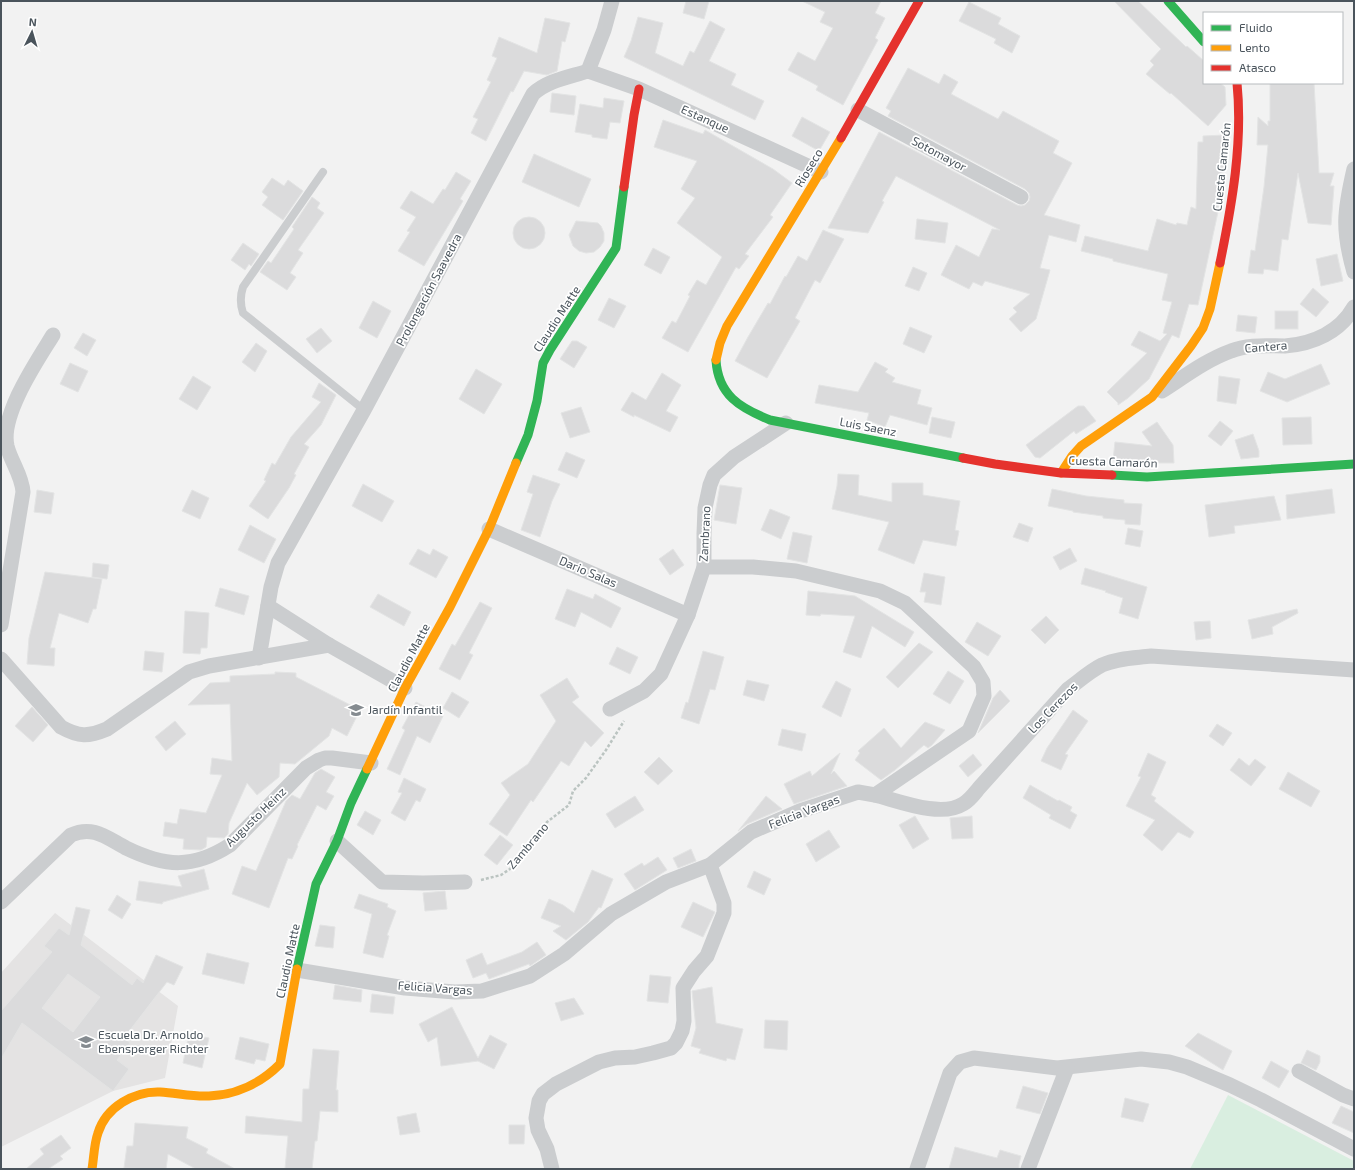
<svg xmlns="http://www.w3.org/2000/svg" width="1355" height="1170" font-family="'Exo 2',sans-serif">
	<rect width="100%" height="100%" fill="#f2f2f2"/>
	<path fill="#e4e3e3" d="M55,913L178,1006L165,1078L113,1091L1,1147V973Z"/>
	<path fill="#d9eee0" d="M1228,1095L1354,1161V1169H1190Z"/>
	<g fill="#dbdbdc" stroke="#e3e4e4" fill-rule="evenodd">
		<path d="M686,1H709L704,19L683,13Z"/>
		<path d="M802,1H881L875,13L885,18L875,38L878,40L843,105L816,90L818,86L788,70L798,52L815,61L833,28L820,22L825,12Z"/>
		<path d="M1114,1H1138L1186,47L1187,46L1204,61V83H1220L1225,87L1226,105L1208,126L1171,93L1170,94L1146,74L1154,65L1150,61L1161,49Z"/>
		<path d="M969,2L1001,18L998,24L1020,36L1012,53L994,43L996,39L959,21Z"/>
		<path d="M638,17L663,23L655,53L683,66L690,51L694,53L710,21L725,29L709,61L736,74L731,85L764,101L755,120L624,57L631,41Z"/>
		<path d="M545,18L570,23L565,42L562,41L557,71L547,75L524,71L513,92L511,91L486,141L471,133L478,119L473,117L491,82L487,80L497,58L492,56L499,37L537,53Z"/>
		<path d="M908,68L939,84L944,74L958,82L951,94L998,119L1003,111L1059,141L1053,153L1072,163L1044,215L1080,225L1076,242L1049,235L1040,268L1050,270L1036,319L1021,332L1009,319L1017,312L1013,308L1030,294L985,281L982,286L973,282L969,289L941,275L956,245L979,257L992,229L1000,230L896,176L882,201L884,202L868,233L828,228L879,132L1017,205L1021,206L1025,205L1029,201L1030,197L1029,193L1025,189L888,116L891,111L886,108Z"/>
		<path d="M1270,83H1314L1319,173H1334L1330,186H1334L1331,225L1308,223L1298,173L1288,240L1282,239L1278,271L1264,269L1263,274L1248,273L1251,250L1255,251L1264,187L1268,145H1257L1258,117L1268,126V121H1270Z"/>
		<path d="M552,93L576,96L574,115L550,112Z"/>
		<path d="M604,98L624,101L620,123L610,122L607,139L592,137V135L575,132L580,104L603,108Z"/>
		<path d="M802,117L830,132L819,151L792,136Z"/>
		<path d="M663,120L703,134L705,130L773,169L792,183L770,215L773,217L745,254L749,256L739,269L736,267L688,352L662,338L672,321L676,323L690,296L688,295L697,280L706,285L722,257L677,223L695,198L681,189L697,161L654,147Z"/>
		<path d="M1226,135L1223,175L1218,212L1198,305L1189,304L1179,338L1172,335L1149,379L1128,398L1118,405V403L1107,392L1147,353L1131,345L1139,331L1160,341L1167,334L1163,333L1172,302L1162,300L1168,274L1113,261V259L1081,251L1085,236L1148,251L1157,219L1176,225L1177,223L1187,225L1191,207L1196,209L1198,142H1203V136Z"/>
		<path d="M534,154L591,179L579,207L522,182Z"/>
		<path d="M456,172L471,181L460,199L463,201L424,266L398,251L410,232L407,231L416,217L400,208L411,191L433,204L443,189L445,190Z"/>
		<path d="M272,178L284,186L288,180L303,191L283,220L262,205L268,197L262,192Z"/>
		<path d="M312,197L320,203L317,208L324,213L298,250L303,253L290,273L296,277L287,290L260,272L268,261L271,263L294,229L292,227Z"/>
		<circle cx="529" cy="233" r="16"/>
		<path d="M917,219L948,223L945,243L915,239Z"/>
		<path d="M576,221L598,223L601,226L604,233V241L600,247L594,252L586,253L579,251L573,246L569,235Z"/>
		<path d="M823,230L844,239L820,283L815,280L795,318L800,321L767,378L735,361L748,337L768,303L770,304L785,276L786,277L798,256L807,261Z"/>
		<path d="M243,243L259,254L251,266L249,264L245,270L231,260Z"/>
		<path d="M653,248L670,257L661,274L644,265Z"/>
		<path d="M1337,254L1343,281L1321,286L1316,259Z"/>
		<path d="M913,267L927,273L919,291L905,286Z"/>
		<path d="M1313,288L1329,302L1316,317L1300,304Z"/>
		<path d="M609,298L626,306L614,328L598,320Z"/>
		<path d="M373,301L391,311L377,338L359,328Z"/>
		<rect x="1275" y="311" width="23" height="18"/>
		<path d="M1238,315L1257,317L1255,333L1236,331Z"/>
		<path d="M910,327L932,336L924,353L903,344Z"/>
		<path d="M321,328L332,341L317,353L306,339Z"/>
		<path d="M83,333L96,340L87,356L74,348Z"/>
		<path d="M572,341H577L587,347L574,368L560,359Z"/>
		<path d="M256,343L267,351L255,372L242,362Z"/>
		<path d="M875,362L888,369L885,372L895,378L892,382L921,390L917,404L932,408L927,425L890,415L885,427L867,420L869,413L815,403L819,385L858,392Z"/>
		<path d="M70,363L88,371L78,392L60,384Z"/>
		<path d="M1321,364L1330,384L1287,402L1260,391L1268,372L1285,379Z"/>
		<path d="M476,369L502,384L484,414L459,399Z"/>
		<path d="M662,373L681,385L666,411L678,417L670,432L634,415V417L621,410L632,392L646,400Z"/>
		<path d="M193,376L211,387L197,410L179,399Z"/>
		<path d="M1219,376L1240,379L1236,404L1217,401Z"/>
		<path d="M319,383L336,395L321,425L304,444L309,447L294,474L296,475L289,488L268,519L249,506L266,481L264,480L272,463L275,465L291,437L321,402L312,397Z"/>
		<path d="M1078,406H1084L1096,421L1076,434L1074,431L1040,458L1035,457L1026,445Z"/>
		<path d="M581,407L590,432L570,438L561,413Z"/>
		<path d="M932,417L955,422L951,438L929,433Z"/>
		<path d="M1311,417L1312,444L1283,445L1282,418Z"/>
		<path d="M1220,421L1233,431L1221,446L1208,436Z"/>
		<path d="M1157,422L1173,445L1174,463H1152L1113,460L1115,442L1152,446L1142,432Z"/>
		<path d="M1253,434L1259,451V457L1241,459L1235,440Z"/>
		<path d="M566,452L585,460L577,478L558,470Z"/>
		<path d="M838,474L859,475L858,495L892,502V483H923V495L960,501L955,530L959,531L956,546L923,540L914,564L878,550L889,522L832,509L837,486Z"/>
		<path d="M533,475L560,484L552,501L540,537L521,530L533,494L527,492Z"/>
		<path d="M363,484L394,501L382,522L352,506Z"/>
		<path d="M720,485L742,488L736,524L714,520Z"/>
		<path d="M1052,489L1086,496L1124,500V503L1142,504L1140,525L1125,524V520L1103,518V516L1073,512V511L1048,506Z"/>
		<path d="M1332,489L1335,513L1287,519L1286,495Z"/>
		<path d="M37,490L54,493L51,514L34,512Z"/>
		<path d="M192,490L209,498L200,519L182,511Z"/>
		<path d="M1274,496L1281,520L1234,526L1235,533L1209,537L1205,505Z"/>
		<path d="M770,509L790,517L781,539L761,530Z"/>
		<path d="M1019,523L1033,528L1028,542L1013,537Z"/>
		<path d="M250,525L276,539L264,563L238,550Z"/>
		<path d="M1128,528L1143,531L1140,547L1125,544Z"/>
		<path d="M793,532L812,536L807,563L787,559Z"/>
		<path d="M1070,548L1077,561L1060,570L1053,557Z"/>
		<path d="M418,549L430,555L433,549L448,557L436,578L409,564Z"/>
		<path d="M673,549L684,565L670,575L659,559Z"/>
		<path d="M93,563L109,565L107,579L92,577Z"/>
		<path d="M1085,568L1147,587L1138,619L1119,613L1123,598L1105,592L1106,591L1081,584Z"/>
		<path d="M45,572L102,579L96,609H93L88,623L59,613L50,648H55L54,666L27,664L29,638Z"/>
		<path d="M924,573L945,577L941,605L924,602L926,592H920Z"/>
		<path d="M220,588L249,596L244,615L215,606Z"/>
		<path d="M567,589L593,599L595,594L621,608L611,628L581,612L575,627L555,619Z"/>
		<path d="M808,591L855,596L914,632L905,647L872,626L861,658L843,652L855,616L821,614L820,616L806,615Z"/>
		<path d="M378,594L411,612L404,626L370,607Z"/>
		<path d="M480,602L492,608L469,653L473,655L460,680L439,669L452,644L455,646Z"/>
		<path d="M1297,609L1298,613L1272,627L1273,634L1252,639L1248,620Z"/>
		<path d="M185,611L209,613L207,648H201L200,654L183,653Z"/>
		<path d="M1046,616L1059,630L1045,644L1031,630Z"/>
		<path d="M1210,621L1211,638L1196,640L1194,622Z"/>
		<path d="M977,622L1001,636L988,656L965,642Z"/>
		<path d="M919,643L933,652L898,688L886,677Z"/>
		<path d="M617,647L638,657L630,674L609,664Z"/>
		<path d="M145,651L164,653L162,672L143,670Z"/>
		<path d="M703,651L724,657L715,690L710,689L699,724L681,718L686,702L688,703Z"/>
		<path d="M948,671L964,681L950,704L933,694Z"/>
		<path d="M275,672L296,673V677L360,710L347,736L332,728L329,736L295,764L280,763L279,777L257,795L247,783L229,823L228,834L224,838L207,837L206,847L201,850L183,849L184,839L163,836L165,822L177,824L180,809L206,813L222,775L210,774L212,758L232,761L230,704L188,705L210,683L230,682V676L275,674Z"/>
		<path d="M567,678L579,697L572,702L604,733L591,747L585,741L569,766L561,761L533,802L531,800L507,836L489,824L510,795L501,783L528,764L556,721L540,695Z"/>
		<path d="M747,680L769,685L764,701L743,695Z"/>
		<path d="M836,681L851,689L841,717L822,707Z"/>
		<path d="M1000,690L1010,701L978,733L993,698Z"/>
		<path d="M452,692L469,702L459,718L443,708Z"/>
		<path d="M416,702L443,716L430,743L417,736L400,775L387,769L405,730L402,728Z"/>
		<path d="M32,707L48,725L33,742L15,726Z"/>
		<path d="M1073,710L1088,721L1065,754L1068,755L1061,770L1041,761L1047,748Z"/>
		<path d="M175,721L186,734L166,751L155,737Z"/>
		<path d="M925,722L945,730L932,745L928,748L924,745L895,770L881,780L855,760L860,753L858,751L884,728L901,748Z"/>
		<path d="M1217,724L1232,733L1223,746L1209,736Z"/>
		<path d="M782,729L806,734L802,751L778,745Z"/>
		<path d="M840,753L831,774L834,771L847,786L794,804L784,784L810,771L812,776Z"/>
		<path d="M1148,753L1166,762L1151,795L1156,798L1154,801L1194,832L1190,838L1178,832L1162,851L1143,835L1155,820L1126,806L1141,777L1138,776Z"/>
		<path d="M973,754L982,765L968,777L959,766Z"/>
		<path d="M659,757L673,771L658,785L644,772Z"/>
		<path d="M1239,758L1249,766L1255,759L1266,767L1251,786L1230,770Z"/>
		<path d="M321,769L335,777L326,792L334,796L326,810L317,805L297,845L298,846L292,859L288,858L269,908L232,894L242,866L256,871L286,801L292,795L300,799L315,773Z"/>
		<path d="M1288,772L1320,791L1311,807L1279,789Z"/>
		<path d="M404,778L426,789L420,802L416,800L405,821L391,813L402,793L398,792Z"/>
		<path d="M1030,785L1058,801L1059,800L1072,807L1070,811L1077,815L1070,829L1049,818L1051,815L1023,798Z"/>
		<path d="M635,796L644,810L615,828L606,814Z"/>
		<path d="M766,796L782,809L747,824L738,831Z"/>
		<path d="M365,811L381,820L373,835L357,825Z"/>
		<path d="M915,816L929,839L913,849L899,825Z"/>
		<path d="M972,816L973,838L952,839L950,818Z"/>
		<path d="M829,830L840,847L816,862L806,844Z"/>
		<path d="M500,835L513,845L497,865L484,855Z"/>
		<path d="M691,849L696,861L678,868L673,858Z"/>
		<path d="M658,857L667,870L635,890L624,874L642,863L644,866Z"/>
		<path d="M204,869L209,889L163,902L162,904L136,900L139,881L182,887L178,876Z"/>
		<path d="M592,870L613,879L601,908L599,907L588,922L566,940L553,931L561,926L541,918L549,899L563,905L574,913Z"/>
		<path d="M754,871L771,879L764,895L747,887Z"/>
		<path d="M445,891L447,909L425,911L423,893Z"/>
		<path d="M359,894L388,904L387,907L396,911L387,935L389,936L383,958L363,953L372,914L354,908Z"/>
		<path d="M117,895L131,904L122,919L108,910Z"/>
		<path d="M693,902L715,912L703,937L681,927Z"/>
		<path d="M76,907L90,910L81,945L132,985L137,978L143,983L156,955L183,967L174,985L167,982L124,1038L130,1043L117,1060L129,1069L113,1091L22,1023L1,1059V1011L52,952L44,946L59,928L69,935ZM68,974L100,997L73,1032L42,1008Z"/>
		<path d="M320,925L335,927L333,948L315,946Z"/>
		<path d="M537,942L546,955L530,966L529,964L489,979L486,973L473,978L466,960L482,953L487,965L522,952Z"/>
		<path d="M207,953L249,963L244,984L202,974Z"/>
		<path d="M650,975L671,977L668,1003L647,1001Z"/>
		<path d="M335,985L362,990L361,1002L333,999Z"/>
		<path d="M712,987L716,1023L743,1029L735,1060L727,1058L726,1061L699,1053L701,1049L691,1046L696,1028L692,991Z"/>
		<path d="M372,994L395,997L393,1014L370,1012Z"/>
		<path d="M574,998L584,1014L561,1021L555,1003Z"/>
		<path d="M452,1007L478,1058L490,1035L507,1044L494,1069L478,1061L441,1066L437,1037L428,1042L419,1024Z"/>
		<path d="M765,1020L788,1021L787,1050L764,1048Z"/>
		<path d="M1198,1033L1232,1051L1223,1070L1185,1046Z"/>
		<path d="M189,1034L209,1038L202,1068L183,1063Z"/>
		<path d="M240,1037L269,1044L265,1061L256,1059L254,1064L235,1059Z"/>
		<path d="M313,1049L339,1051L336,1090H338V1112L320,1111L317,1141H315L312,1169H285L288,1136L245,1133L246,1116L302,1122L303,1089H309Z"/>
		<path d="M1307,1050L1320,1056V1062L1316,1070L1301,1063Z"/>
		<path d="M1271,1061L1289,1071L1279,1088L1262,1078Z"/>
		<path d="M1023,1086L1048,1093L1040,1114L1016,1108Z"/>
		<path d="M1125,1098L1149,1104L1143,1122L1121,1117Z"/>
		<path d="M1341,1106L1354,1112V1133L1332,1123Z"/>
		<path d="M416,1113L420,1132L400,1135L397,1117Z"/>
		<path d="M135,1123L188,1127L186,1138L208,1149L206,1153L235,1169H196L168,1154L166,1169L124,1168L127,1146H133Z"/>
		<path d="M509,1125H525L524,1144H509Z"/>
		<path d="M61,1135L71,1148L60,1156L63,1159L48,1169H26L44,1154L40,1149Z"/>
		<path d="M955,1147L997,1158L1000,1150L1021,1156L1019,1164V1169H949Z"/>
	</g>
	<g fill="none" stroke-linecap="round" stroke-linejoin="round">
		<path stroke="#bbc4c1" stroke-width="2.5" stroke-dasharray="3 2" stroke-linecap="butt" d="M481,880L501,875L510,869L517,862L547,822L569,805L573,791L586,778L606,750L624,721"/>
		<path stroke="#cbcdcf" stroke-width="8" d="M323,172L243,287C240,296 240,304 243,313L364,410"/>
		<g stroke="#cbcdcf" stroke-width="15">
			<path d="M588,71L639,89L821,172"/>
			<path d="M588,71L604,30L612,1"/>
			<path d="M858,110L1021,197"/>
			<path d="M1354,169C1344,212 1342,230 1354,272"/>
			<path d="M1162,391C1184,377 1206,360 1231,351C1248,344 1267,346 1285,346C1313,344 1340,332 1354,307"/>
			<path d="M489,529L688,615"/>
			<path d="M268,606L329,645L405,688"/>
			<path d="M1,625L23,492C22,475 11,462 7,446C0,415 37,361 53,335"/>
			<path d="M259,658L271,587L278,563L364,410L533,94C548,80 570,77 588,71"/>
			<path d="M1,659L61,727C79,737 88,737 107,729L189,672L209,666L329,645"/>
			<path d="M610,709L644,691L661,674L688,615L704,567V534L705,508L710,485L714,475L734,457L786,423"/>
			<path d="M875,795C899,801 941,818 963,804C970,800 974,794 979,788L1068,689C1079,681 1090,671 1102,665C1117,658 1135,658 1151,656L1354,670"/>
			<path d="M337,841L382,882L423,883L465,882"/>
			<path d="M1,902L71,835C93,825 107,838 126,848C165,867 193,869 230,845L306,768L319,760L325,758H332L371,763"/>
			<path d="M297,970L405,988L455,992L482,991L530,976L564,954L611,914L666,882L710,865L751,832L800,811L858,792L875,795L969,731L984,696L983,682L974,667L905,603L880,591L796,571L753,567H704"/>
			<path d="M1299,1071L1343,1095L1354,1099"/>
			<path d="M552,1169L547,1149L538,1130L536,1118L539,1101L543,1094L556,1084L599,1062L615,1058L635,1057L653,1053L671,1048L676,1043L682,1031L684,1021L683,988L694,971L707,956L724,913V903L710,865"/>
			<path d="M917,1169L950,1073L960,1062L974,1058L1057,1068L1141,1059L1169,1062L1187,1067L1230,1085L1261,1100L1354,1149"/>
			<path d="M1028,1169L1067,1068"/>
		</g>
		<g stroke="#30b455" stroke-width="9">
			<path d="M1168,1L1204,42"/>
			<path d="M716,360C718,395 740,408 770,420L963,458"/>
			<path d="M516,463L528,435L537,401L543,363L550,350L616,248L624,187"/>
			<path d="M1112,475L1147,477L1354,464"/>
			<path d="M297,969L316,884L337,841L351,803L367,769"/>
		</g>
		<g stroke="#ff9f0a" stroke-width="9">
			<path d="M716,360L720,343L727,326L841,138"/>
			<path d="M1061,473L1072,456L1081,446L1152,397L1191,346L1203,328L1210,309L1220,263"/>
			<path d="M367,769L405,688L450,607L489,529L516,463"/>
			<path d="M92,1169C94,1157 94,1144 98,1133C106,1107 134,1091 160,1092C177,1093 193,1097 209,1096C236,1095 261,1083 280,1064L297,969"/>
		</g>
		<g stroke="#e5322d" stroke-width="9">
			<path d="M841,138L919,1"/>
			<path d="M624,187L634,115L639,89"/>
			<path d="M1220,263C1232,204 1243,143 1237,83"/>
			<path d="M963,458L995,464L1061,473L1112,475"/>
		</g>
	</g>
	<defs>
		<g id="school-bare" transform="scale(1.2)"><path d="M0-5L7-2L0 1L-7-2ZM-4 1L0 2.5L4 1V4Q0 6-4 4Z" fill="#858b90" stroke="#fff" stroke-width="2.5" paint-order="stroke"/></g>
	</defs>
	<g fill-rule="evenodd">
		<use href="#school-bare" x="356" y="710"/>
		<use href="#school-bare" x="86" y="1042"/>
	</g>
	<g text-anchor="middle" stroke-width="3.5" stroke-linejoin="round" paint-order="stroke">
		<g font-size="12" fill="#4a545c" stroke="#fff">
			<text transform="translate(705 119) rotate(24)" y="4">Estanque</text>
			<text transform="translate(939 154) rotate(28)" y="4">Sotomayor</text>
			<text transform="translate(1222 167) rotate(-84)" y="4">Cuesta Camarón</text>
			<text transform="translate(809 168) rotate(-59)" y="4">Rioseco</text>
			<text transform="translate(429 290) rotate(-62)" y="4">Prolongación Saavedra</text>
			<text transform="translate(557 319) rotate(-57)" y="4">Claudio Matte</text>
			<text transform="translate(1266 347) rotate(-5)" y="4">Cantera</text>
			<text transform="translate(868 427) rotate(11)" y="4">Luis Saenz</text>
			<text transform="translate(1113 462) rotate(2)" y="4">Cuesta Camarón</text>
			<text transform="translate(705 534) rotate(-87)" y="4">Zambrano</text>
			<text transform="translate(588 572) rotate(23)" y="4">Dario Salas</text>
			<text transform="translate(409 658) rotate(-62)" y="4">Claudio Matte</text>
			<text transform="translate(1053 708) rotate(-46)" y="4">Los Cerezos</text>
			<text transform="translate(804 812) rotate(-21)" y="4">Felicia Vargas</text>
			<text transform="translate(256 817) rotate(-44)" y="4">Augusto Heinz</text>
			<text transform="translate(528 846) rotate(-50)" y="4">Zambrano</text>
			<text transform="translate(288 961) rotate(-78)" y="4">Claudio Matte</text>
			<text transform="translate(435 988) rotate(4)" y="4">Felicia Vargas</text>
		</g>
		<g font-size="12" fill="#4a545c" stroke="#fff" text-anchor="start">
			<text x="368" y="714">Jardín Infantil</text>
			<text x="98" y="1039">Escuela Dr. Arnoldo<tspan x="98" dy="14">Ebensperger Richter</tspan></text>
		</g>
	</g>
	<rect width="1355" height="1170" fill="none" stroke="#4a545c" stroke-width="4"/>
	<rect x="1203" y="12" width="140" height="72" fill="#ffffff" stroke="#b7bbbe"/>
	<rect x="1211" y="25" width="20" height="6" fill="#30b455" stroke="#b7bbbe"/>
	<text x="1239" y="32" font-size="12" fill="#4a545c">Fluido</text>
	<rect x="1211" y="45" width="20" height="6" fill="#ff9f0a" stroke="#b7bbbe"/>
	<text x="1239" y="52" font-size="12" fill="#4a545c">Lento</text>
	<rect x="1211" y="65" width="20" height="6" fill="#e5322d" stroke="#b7bbbe"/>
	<text x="1239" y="72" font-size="12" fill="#4a545c">Atasco</text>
	<g transform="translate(32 32) rotate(5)" stroke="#ffffff" stroke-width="3" paint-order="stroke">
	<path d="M0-3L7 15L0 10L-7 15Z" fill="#4a545c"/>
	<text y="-6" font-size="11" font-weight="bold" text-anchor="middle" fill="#4a545c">N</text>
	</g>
</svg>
